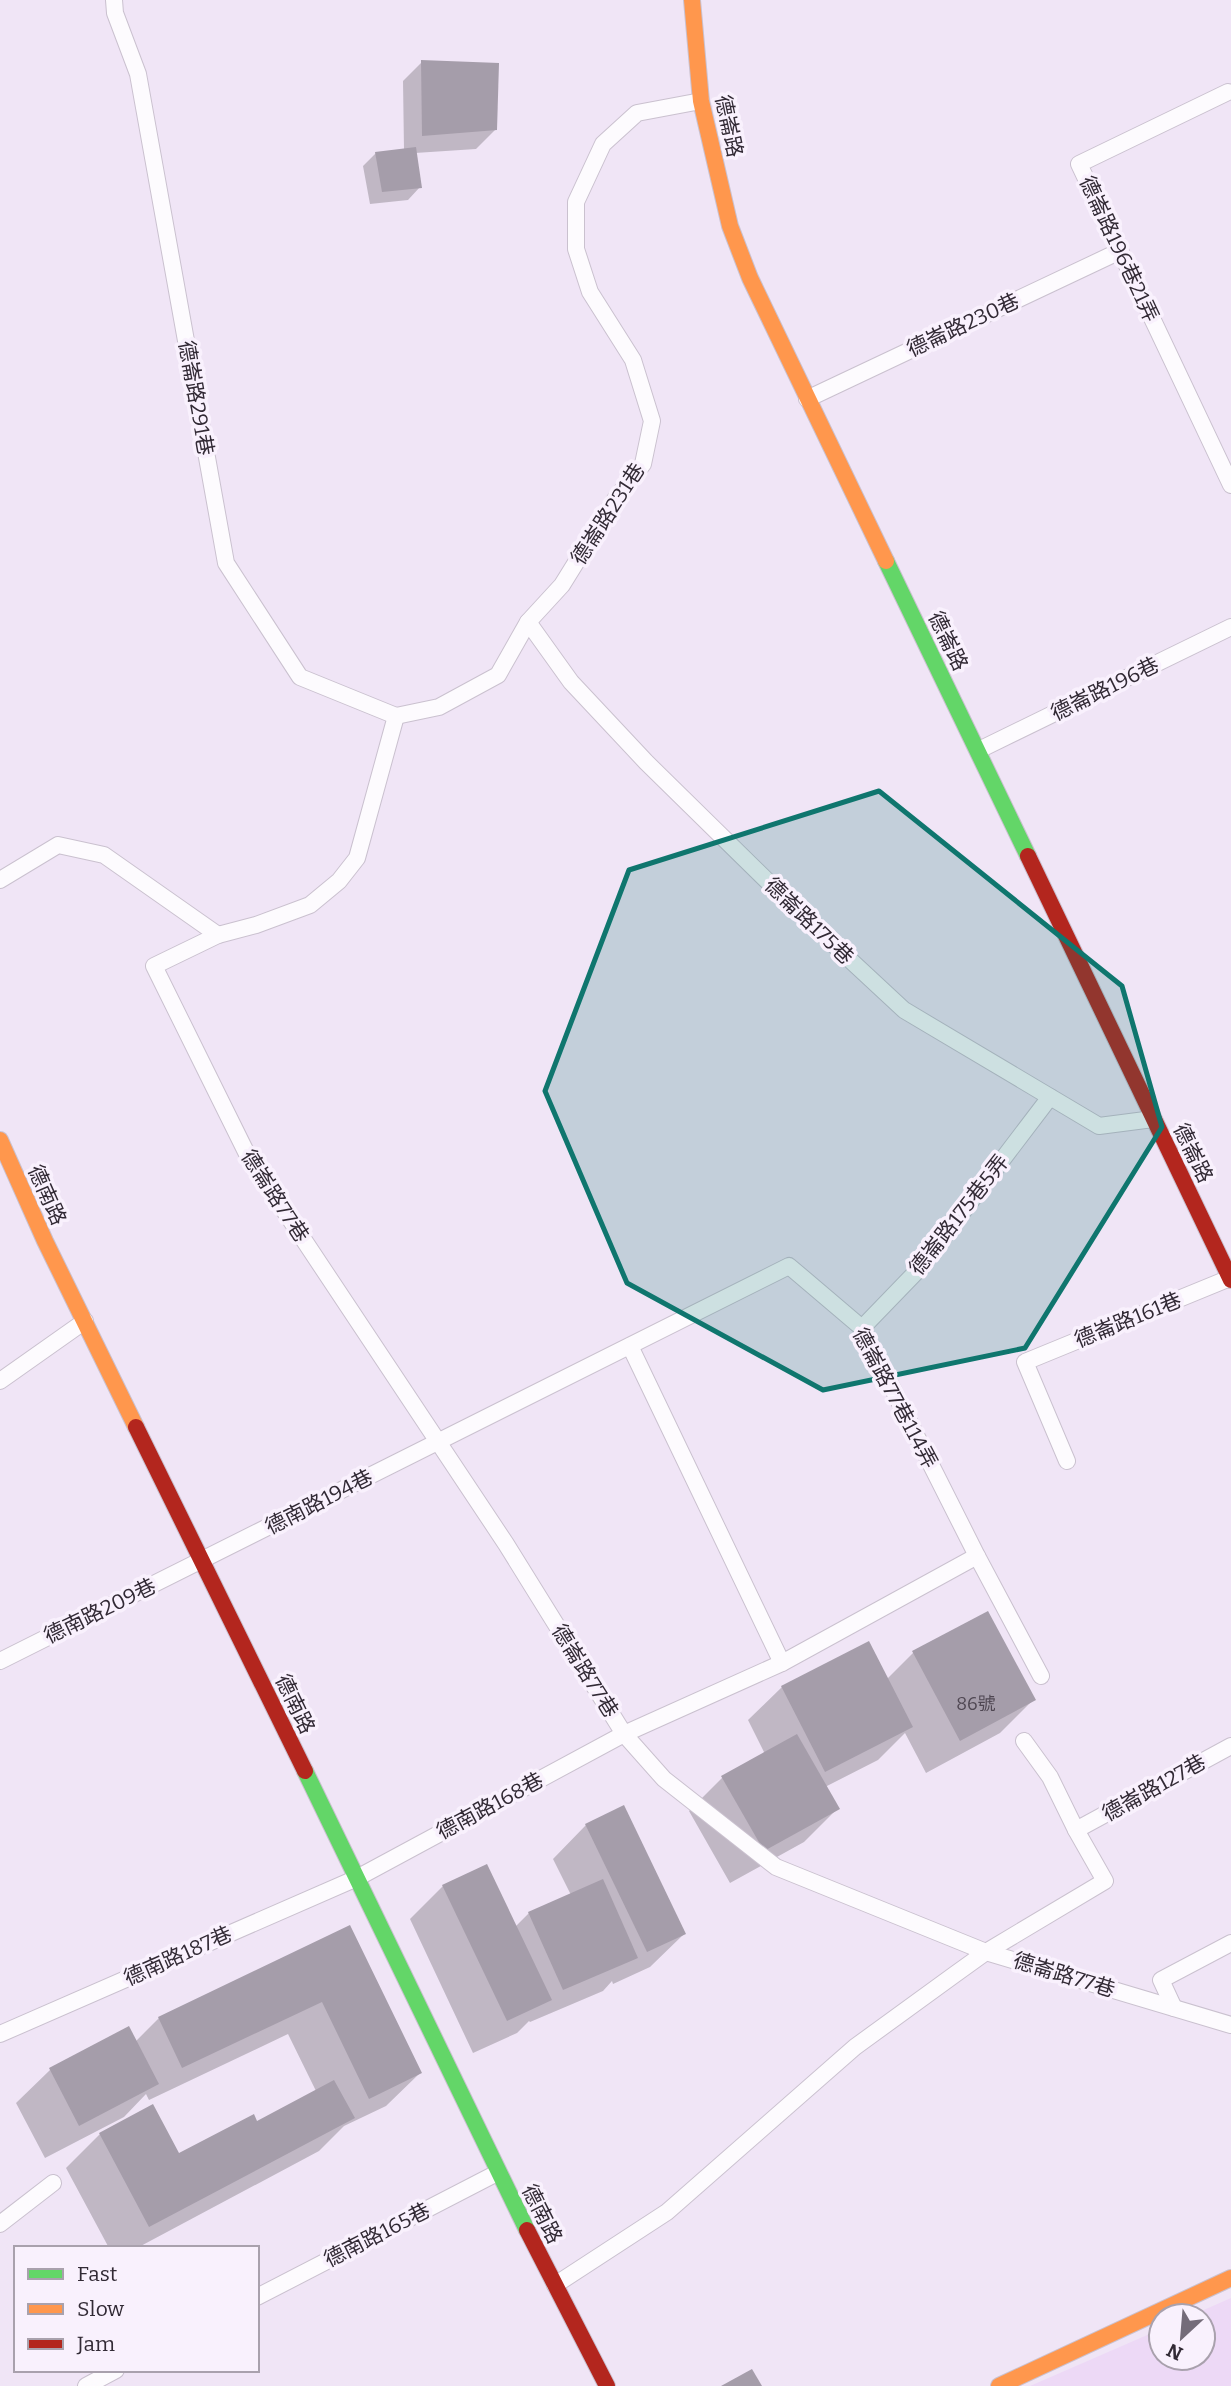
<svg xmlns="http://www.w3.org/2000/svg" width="1231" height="2386" font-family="Bitter,'Noto Sans TC',serif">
	<rect width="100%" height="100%" fill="#f0e5f6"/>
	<path fill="#edd9f6" d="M1231,2298V2386H1030L1161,2329V2358H1203V2316H1190Z"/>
	<g fill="#0003">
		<path d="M422,62L495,130L476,149L415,153L420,187L408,200L370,204L363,166L376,153L404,150L403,81Z"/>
		<path d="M987,1614L1033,1700L1000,1733L926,1773L905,1733L878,1760L825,1787L837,1809L804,1842L730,1883L689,1811L722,1778L765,1754L748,1720L782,1687L887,1679L913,1653Z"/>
		<path d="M586,1825L684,1934L650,1967L613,1984L612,1981L603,1991L530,2022L529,2021L517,2033L473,2053L410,1919L443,1886L515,1927L529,1913L571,1895L553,1859Z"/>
		<path d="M350,1928L420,2073L386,2106L344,2126L319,2151L137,2248H109L66,2168L100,2134L178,2155L256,2123L316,2091L288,2034L149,2100L146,2094L124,2117L45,2158L16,2103L50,2070L128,2029L135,2042L159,2018Z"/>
	</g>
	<g fill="#a59daa">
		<path d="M421,60L499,63L497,130L422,136Z"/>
		<path d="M416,147L422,188L382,192L375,152Z"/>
		<path d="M988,1611L1036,1700L960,1741L912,1651Z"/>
		<path d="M869,1641L913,1727L825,1772L781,1686Z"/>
		<path d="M797,1734L840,1809L764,1851L721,1776Z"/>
		<path d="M624,1805L686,1934L647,1952L585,1824Z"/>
		<path d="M487,1864L552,2000L507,2021L442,1885Z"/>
		<path d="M603,1879L638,1958L563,1990L528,1912Z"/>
		<path d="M350,1925L422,2073L369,2099L322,2002L182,2068L158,2017Z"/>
		<path d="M129,2026L159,2084L79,2126L49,2068Z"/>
		<path d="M334,2080L355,2118L149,2227L99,2133L153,2104L179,2153L254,2114L257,2121Z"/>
		<path d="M752,2369L762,2386H721Z"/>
	</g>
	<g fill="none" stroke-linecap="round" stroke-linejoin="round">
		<g stroke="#cac1cf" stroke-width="18">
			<g id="lane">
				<path d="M114,0L115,13L138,74L226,563L300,677L396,716"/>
				<path d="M1228,92L1079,164L1231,485"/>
				<path d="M807,399L1120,251"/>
				<path d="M528,622L571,682L646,762L805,918L904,1010L1099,1126L1153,1119"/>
				<path d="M396,716L357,858L339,881L310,905L256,925L218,935L154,966L248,1156L506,1544L624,1734L664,1779L776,1867L986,1952L1231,2025"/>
				<path d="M396,716L439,707L498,675L528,622L562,585L616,498L643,464L652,421L633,360L590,292L576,249V202L603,144L637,113L701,101"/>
				<path d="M979,750L1231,627"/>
				<path d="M0,880L58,845L104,855L218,935"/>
				<path d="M862,1328L920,1268L1050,1097"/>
				<path d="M630,1346L782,1663"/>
				<path d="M0,1381L85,1321"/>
				<path d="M1067,1461L1025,1362L1230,1278"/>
				<path d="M0,1661L789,1266L862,1328L977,1556L1041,1676"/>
				<path d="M1076,1830L1231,1746"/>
				<path d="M1174,2008L1161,1980L1231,1943"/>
				<path d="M0,2034L357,1878L624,1734L782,1663L977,1556"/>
				<path d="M0,2224L53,2183"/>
				<path d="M555,2285L667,2212L855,2047L954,1975L986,1952L1105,1881L1076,1830L1050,1777L1024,1741"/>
				<path d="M257,2297L497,2173"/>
				<path d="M86,2386L116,2370"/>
			</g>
		</g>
		<g stroke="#cac1cf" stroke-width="18">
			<g id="fast">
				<path d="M886,561L1028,856"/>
				<path d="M305,1771L527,2230"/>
			</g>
		</g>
		<g stroke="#cac1cf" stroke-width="18">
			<g id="slow">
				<path d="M692,0L701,101L730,226L750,278L886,561"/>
				<path d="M0,1140L45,1241L136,1427"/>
				<path d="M999,2386L1231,2278"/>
			</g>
		</g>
		<g stroke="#cac1cf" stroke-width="18">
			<g id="jam">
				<path d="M1028,856L1231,1280"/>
				<path d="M136,1427L305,1771"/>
				<path d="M527,2230L607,2386"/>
			</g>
		</g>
		<use href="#lane" stroke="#fdfbfe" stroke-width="16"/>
		<use href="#fast" stroke="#63d668" stroke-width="16"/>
		<use href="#slow" stroke="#ff974d" stroke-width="16"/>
		<use href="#jam" stroke="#b3261e" stroke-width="16"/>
	</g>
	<path fill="#0f766e" fill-opacity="0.2" stroke="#0f766e" stroke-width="5" stroke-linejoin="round" d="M879,791L1122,986L1162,1127L1025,1348L823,1390L627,1283L545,1091L629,870Z"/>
	<g text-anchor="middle" stroke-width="7" stroke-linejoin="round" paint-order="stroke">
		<g font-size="18" fill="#4f4752">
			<text x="976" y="1710">86號</text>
		</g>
		<g font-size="21" fill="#322a35" stroke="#f9f1fd">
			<text transform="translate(729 126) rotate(78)" y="7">德崙路</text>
			<text transform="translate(1119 249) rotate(65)" y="7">德崙路196巷21弄</text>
			<text transform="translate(963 325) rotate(-25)" y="7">德崙路230巷</text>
			<text transform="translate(196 398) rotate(80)" y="7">德崙路291巷</text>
			<text transform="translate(608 514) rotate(-57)" y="7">德崙路231巷</text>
			<text transform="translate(948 641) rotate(64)" y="7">德崙路</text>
			<text transform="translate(1105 689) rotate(-26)" y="7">德崙路196巷</text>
			<text transform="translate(809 921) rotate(44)" y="7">德崙路175巷</text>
			<text transform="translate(1193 1153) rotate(64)" y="7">德崙路</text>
			<text transform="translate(47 1195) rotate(66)" y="7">德南路</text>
			<text transform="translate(275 1196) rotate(57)" y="7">德崙路77巷</text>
			<text transform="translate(959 1215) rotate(-52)" y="7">德崙路175巷5弄</text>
			<text transform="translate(1128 1320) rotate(-22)" y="7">德崙路161巷</text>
			<text transform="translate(895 1398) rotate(62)" y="7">德崙路77巷114弄</text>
			<text transform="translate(319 1502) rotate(-27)" y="7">德南路194巷</text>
			<text transform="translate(100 1611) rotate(-26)" y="7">德南路209巷</text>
			<text transform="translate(585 1671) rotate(58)" y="7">德崙路77巷</text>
			<text transform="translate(295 1704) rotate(64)" y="7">德南路</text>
			<text transform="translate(1154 1788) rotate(-29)" y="7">德崙路127巷</text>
			<text transform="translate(490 1806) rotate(-28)" y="7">德南路168巷</text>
			<text transform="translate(178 1956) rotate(-24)" y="7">德南路187巷</text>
			<text transform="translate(1064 1975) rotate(17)" y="7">德崙路77巷</text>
			<text transform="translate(542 2214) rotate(63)" y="7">德南路</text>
			<text transform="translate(377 2235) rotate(-27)" y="7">德南路165巷</text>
		</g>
	</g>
	<rect x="14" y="2246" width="245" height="126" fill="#f9f1fd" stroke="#a9a1ad" stroke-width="2"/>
	<rect x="28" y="2269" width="35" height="10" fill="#63d668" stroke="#a9a1ad" stroke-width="2"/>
	<text x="77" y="2281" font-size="21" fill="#322a35">Fast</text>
	<rect x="28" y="2304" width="35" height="10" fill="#ff974d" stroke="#a9a1ad" stroke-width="2"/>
	<text x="77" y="2316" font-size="21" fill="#322a35">Slow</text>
	<rect x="28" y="2339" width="35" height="10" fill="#b3261e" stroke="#a9a1ad" stroke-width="2"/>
	<text x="77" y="2351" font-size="21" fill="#322a35">Jam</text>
	<g transform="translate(1182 2337) rotate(206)"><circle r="33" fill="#f9f1fd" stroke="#a9a1ad" stroke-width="2"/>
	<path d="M0-5L12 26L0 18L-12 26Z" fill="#746b79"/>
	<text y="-10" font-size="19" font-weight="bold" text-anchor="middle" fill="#322a35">N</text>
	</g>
</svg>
